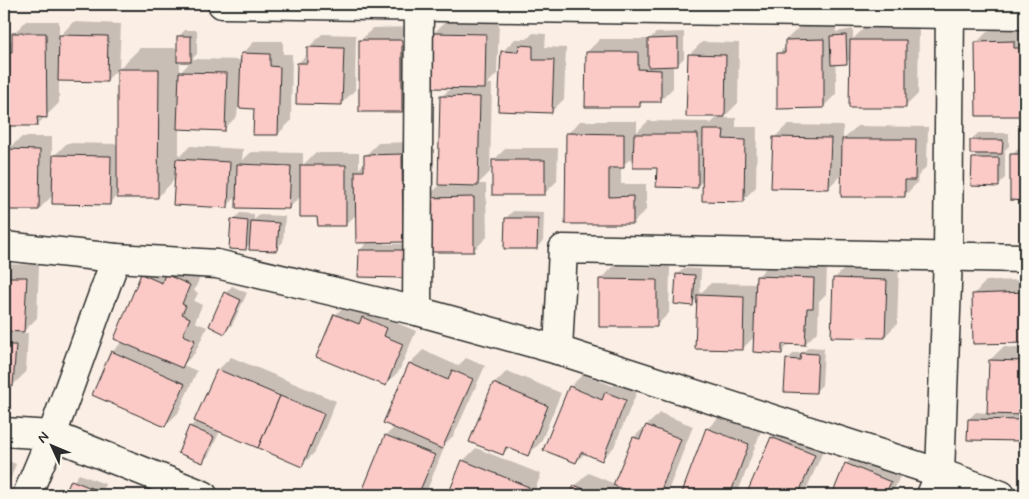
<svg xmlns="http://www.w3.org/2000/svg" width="1029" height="499" font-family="Mynerve,sans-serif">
	<rect width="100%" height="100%" fill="#fbeee4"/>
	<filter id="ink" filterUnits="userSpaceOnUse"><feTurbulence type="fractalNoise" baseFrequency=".02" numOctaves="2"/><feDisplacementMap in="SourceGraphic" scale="10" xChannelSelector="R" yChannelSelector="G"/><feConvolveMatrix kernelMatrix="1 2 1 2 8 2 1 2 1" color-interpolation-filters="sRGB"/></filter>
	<g filter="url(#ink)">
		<g fill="#0003" fill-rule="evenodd">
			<path d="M4,16H7V34L4,37Z"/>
			<path d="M447,20L499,22L497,74L487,84H492L490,172L478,184H486L487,237L474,250L426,198L440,185L441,97L452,87L434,33Z"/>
			<path d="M26,21H59V37L73,22L121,24L119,69L140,48H178V37L185,30H197V54L192,59L242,60V54L255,41H283V54H292L291,121L278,134L255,108L238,107L237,116L224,129L179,128V157L190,146L243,149L242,161L251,152L303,153V165L315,153H359V169L365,162V156L378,143L414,142L415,228L402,241H384V244H411L410,269L360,250L369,241L357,214L346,224L319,215L302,195L289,208L237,196L227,206L176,178L158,197H116L109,204L53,195L39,209H4V152L22,137H52V158L67,143L118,144L119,68L106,81L59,80V103L37,125H4V48L12,40L13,34ZM180,61H191L180,73Z"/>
			<path d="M414,27L415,98L402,111L360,41L373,28Z"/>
			<path d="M799,27H836V32L853,29V39L864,28H919L918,94L905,107L851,58L846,63H836V94L823,107L778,54L786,46V40Z"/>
			<path d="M990,29H1025V115H977V42Z"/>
			<path d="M684,32V58L677,65H673V88L660,101H644L639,106L587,52L600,39H649L656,33Z"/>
			<path d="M533,33L546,34L545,47L566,48L564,99L551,112L502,52L515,39H527Z"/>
			<path d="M322,34L356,35L355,90L342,103L298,63L309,53V47Z"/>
			<path d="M702,42L739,43L738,103L723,118H736V127H757L756,187L743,200L704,180L697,186L635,156L621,166V184H646V210L633,223H567V134L580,121H637V132L648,121L710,122V124L719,116L689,55Z"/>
			<path d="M787,125L843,126V140L857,126L928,127L927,166L918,176L917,183L904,196L843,173L828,188L774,138Z"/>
			<path d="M978,133H1009V146L1003,152H1005V178L998,185L973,159L978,153L971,140Z"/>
			<path d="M1025,142V199H1011L1012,155Z"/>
			<path d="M506,148H558L557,181L544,194L493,161Z"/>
			<path d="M513,211L544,212L543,241L536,248L506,218Z"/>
			<path d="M240,213L254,214V220L259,215L285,216L283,242L276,249L251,243L245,248L233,220Z"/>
			<path d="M155,262L202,272L194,291L198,293L194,301L202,305L195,322L207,327L195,353L183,365L197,371L178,413L165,426L112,352L123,341L142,275Z"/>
			<path d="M771,263L827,266L826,294L819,301L818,331L805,344L791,343L781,352L755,336L742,349L698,298L692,304L677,275L684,268L701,269L700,294L711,283L757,284L758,276Z"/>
			<path d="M4,264L39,265L37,318L22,333H28L26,372L13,385L4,384Z"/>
			<path d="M614,266L670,267L669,313L656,326L601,279Z"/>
			<path d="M847,266L899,267L897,324L884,337L834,279Z"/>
			<path d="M1025,280V342L974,343V294L986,281Z"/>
			<path d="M232,286L247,293L232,325L225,332L210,325L226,293Z"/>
			<path d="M348,302L399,315L397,323L416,331L399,371L386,384L335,315Z"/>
			<path d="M809,347L824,348L822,385L815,392L787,360L794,353H802Z"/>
			<path d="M1003,347L1025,348L1023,440L969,419L976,412L988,413L990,360Z"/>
			<path d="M423,350L458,366L466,358L485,366L454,435L446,443L425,495H368L362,493L386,435L395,427L385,422L410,363Z"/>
			<path d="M231,357L336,401L315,452L302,465L220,431L209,455L202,462L190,427L196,421L218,370Z"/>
			<path d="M507,371L561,393L541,442L528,455L509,447L503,454L494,384Z"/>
			<path d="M583,374L613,386L619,380L639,387L614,447L601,460L585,453L576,462L570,387Z"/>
			<path d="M660,413L693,426L669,488L662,495H642L626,489L624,495H571L575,486L588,473L615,484L634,437Z"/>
			<path d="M720,416L761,431L737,495H682L707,429Z"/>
			<path d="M785,425L827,442L804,495H748L772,437Z"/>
			<path d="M476,448L541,474L533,495H449L463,461Z"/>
			<path d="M859,451L903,469L892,495H833L846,464Z"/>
			<path d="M4,459L16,464L4,495Z"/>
			<path d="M79,474L105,484L101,495H63Z"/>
			<path d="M130,492L138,495H127Z"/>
		</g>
		<g fill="#fbcac6" stroke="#2b2b2b">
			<path d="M12,33H46L47,118L37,117L38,126H4V52H12Z"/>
			<path d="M433,33L486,34L485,89L432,88Z"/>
			<path d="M59,35L108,36L107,82L58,81Z"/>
			<path d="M846,35L847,64L831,65L830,36Z"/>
			<rect x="177" y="36" width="14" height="26"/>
			<path d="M678,38V66L648,67V39Z"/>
			<path d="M824,39V108L777,109V53H785V40Z"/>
			<rect x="359" y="40" width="43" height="72"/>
			<path d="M850,40H906V108H849Z"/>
			<path d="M1014,41V48H1025V116H976L975,42Z"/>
			<path d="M519,45L533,46V60H554L552,113L498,111L501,51L518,52Z"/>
			<path d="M307,47L344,48L342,105L296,104L297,63H307Z"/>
			<path d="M586,52H638V69L661,70V102H640V107H585Z"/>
			<path d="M241,53L270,54V66L280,67L278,135H253L254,109L239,108Z"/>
			<path d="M688,54L726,55L725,117H686Z"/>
			<path d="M117,69H159L158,198H117Z"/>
			<path d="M179,72L227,73L225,131L177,129Z"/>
			<path d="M440,96L480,97L478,186L438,185Z"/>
			<path d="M703,130H724L723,139L745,140L744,202L702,201Z"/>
			<path d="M566,133L624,134V168H609V197L633,196V224H565Z"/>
			<path d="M634,134H698V188L656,187L657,168H633Z"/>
			<path d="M773,137L831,138L829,189L771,188Z"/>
			<path d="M842,139H916L915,180H905V197H841Z"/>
			<path d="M970,140H1003L1002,154H970Z"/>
			<path d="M7,149L40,150L39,210H4V156H7Z"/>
			<path d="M402,154L403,242L356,243L355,171H364V155Z"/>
			<path d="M1010,154H1025V201L1010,200Z"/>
			<path d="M53,155L111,156L110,205L52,204Z"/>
			<path d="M972,158H999V187L971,186Z"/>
			<path d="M176,159L230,162L228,208L173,205Z"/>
			<rect x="492" y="160" width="53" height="35"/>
			<path d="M237,164L291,166L289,209L236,208Z"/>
			<path d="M300,165H346V226H318L317,217H300Z"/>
			<path d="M474,197V252H425V198Z"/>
			<path d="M505,218H538L537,249H504Z"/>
			<path d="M231,219L248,221L246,250L229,249Z"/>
			<path d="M251,221L279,223L277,251L249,250Z"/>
			<path d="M359,250H405L404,278L358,277Z"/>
			<path d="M141,274L162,283L165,274L190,285L182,304L186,306L182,314L190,318L183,335L195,340L182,368L114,339Z"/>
			<path d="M676,274L695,275L693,306L674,304Z"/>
			<path d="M756,276L814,278L813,308H807L805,345L782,344V354L753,352Z"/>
			<path d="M4,277H27L24,332L4,331Z"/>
			<path d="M833,278L887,280L885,338L831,337Z"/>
			<path d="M599,279L657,280V327H599Z"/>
			<path d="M224,292L241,300L225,334L209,326Z"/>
			<path d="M1025,292V343L973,344L972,294Z"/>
			<path d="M697,295L744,297L743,350L695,349Z"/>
			<path d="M334,314L359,324L362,317L387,328L384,336L403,344L386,386L316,357Z"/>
			<path d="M4,345H16L13,386H4Z"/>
			<path d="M111,351L185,384L165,427L92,395Z"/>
			<path d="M801,353L818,354L816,393L784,392L786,359L800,360Z"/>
			<path d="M989,360L1025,361V415L987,414Z"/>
			<path d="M409,363L448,380L452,370L473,379L442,449L383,423Z"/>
			<path d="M217,369L280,396L258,448L194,421Z"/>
			<path d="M493,383L548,406L528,456L506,447L503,455L469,442Z"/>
			<path d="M569,386L602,400L605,392L626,400L602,461L581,452L576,463L543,450Z"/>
			<path d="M280,396L324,414L302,467L258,448Z"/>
			<path d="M968,419L1025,420L1024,441L967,440Z"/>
			<path d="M646,425L681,439L659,495H638L613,485L633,437L640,439Z"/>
			<path d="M189,426L214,437L203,463L178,453Z"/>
			<path d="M706,428L749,444L730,495H681Z"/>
			<path d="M385,435L435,455L418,495L361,494Z"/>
			<path d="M771,437L815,455L798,495H746Z"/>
			<path d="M462,460L529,487L526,495H448Z"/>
			<path d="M845,463L891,482L885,495H832Z"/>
			<path d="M71,480L99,491L97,495L65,494Z"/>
			<path d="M574,485L598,495H570Z"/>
		</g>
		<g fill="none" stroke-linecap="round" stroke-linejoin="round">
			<g stroke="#2b2b2b" stroke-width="31">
				<g id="street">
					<path d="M222,4L1025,15"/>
					<path d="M4,246L116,258L217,264L417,311L558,350L940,473L1001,495"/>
					<path d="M417,311L419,4"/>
					<path d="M558,350L563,249L1025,258"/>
					<path d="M4,432L52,435L203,495"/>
					<path d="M27,495L52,435L116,258"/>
					<path d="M931,495L940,473L948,257L950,4"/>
				</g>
			</g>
			<use href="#street" stroke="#fbf7ec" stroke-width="28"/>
		</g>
	</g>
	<rect width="1029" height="499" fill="none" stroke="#fbf7ec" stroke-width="20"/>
	<rect x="10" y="10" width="1009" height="479" fill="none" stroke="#2b2b2b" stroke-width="2" filter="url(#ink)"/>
	<g transform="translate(52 446) rotate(314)" stroke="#fbf7ec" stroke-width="4" paint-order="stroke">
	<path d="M0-4L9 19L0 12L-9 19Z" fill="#2b2b2b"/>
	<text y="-8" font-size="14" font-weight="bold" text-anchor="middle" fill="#2b2b2b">N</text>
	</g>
</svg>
